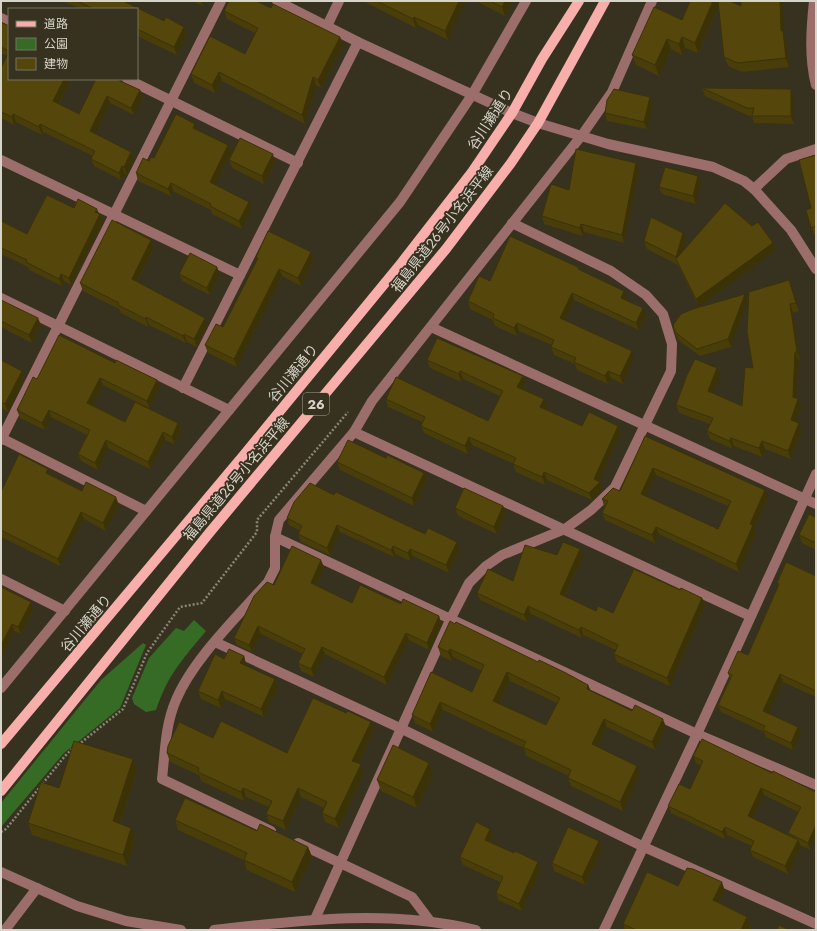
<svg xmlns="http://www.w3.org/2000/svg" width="817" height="931" font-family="Jost,'Noto Sans JP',sans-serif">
	<rect width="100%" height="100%" fill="#373220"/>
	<g fill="#366b25">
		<path d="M194,620L206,631C183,659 168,674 156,710L146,712L134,704L132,698L149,658L176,628L184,631Z"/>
		<path d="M143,643L146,645L120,708L64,753L1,827V803L101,680Z"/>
	</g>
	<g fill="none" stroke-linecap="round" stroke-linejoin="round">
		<g stroke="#8a8677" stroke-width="2.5" stroke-dasharray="2 2" stroke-linecap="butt">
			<path d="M78,745L123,709L147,653L180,607L202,603L257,532V520L348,412"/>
			<path d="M1,832L6,829L65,756L72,749"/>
		</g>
		<g stroke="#9b6e6c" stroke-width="10">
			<path d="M277,1L358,42L512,113L538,123L608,144L713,167L744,181L754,189L791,230L816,269"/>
			<path d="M814,1C811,29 809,58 816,85"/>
			<path d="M1,18L9,22"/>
			<path d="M327,26L339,1"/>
			<path d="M127,79L298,163"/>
			<path d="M1,160L240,275"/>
			<path d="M754,189L786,159L816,149"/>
			<path d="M1,298L229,410"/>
			<path d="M431,327L816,504"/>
			<path d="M183,388L358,42"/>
			<path d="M354,432L750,616"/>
			<path d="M1,438L146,511"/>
			<path d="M1,440L221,1"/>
			<path d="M275,537L697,734L816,785"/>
			<path d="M1,579L65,611"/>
			<path d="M215,642L402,729L644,847L816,924"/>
			<path d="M1,688L400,202L472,95L526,1"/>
			<path d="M271,831L162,779C165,753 165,725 176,700C193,659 238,616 268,582L275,568V537L279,520L354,432L372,401L582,135L612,92L652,1"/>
			<path d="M298,843L412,897L430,921"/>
			<path d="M1,872L77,906L126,921L181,930"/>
			<path d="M315,919L451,618L469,583L486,566L502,555L565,529L591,510L615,487L671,371L672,344L663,314L646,295L611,271L512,223"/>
			<path d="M5,930L37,888"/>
			<path d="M214,930C302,920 389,909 476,930"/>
			<path d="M604,930L697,734L816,474"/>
		</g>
		<g stroke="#f8afab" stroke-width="10">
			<path d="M1,744L243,456L399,266L472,172L512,113L542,59L579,1"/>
			<path d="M1,791L210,532L446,249L511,163L538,123L605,1"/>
		</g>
	</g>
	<g fill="#493d09" fill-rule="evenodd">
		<path d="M63,1H123L164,21L184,27L187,34L177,55L137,36V9H80Z"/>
		<path d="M192,1H205L203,6Z"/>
		<path d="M363,1H466L448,40L418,25L416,28Z"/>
		<path d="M476,1H513L505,16Z"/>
		<path d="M690,1L741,6V1H782L784,6V35L786,40L789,67L742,72L728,66L724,57L719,7L698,53L685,48L682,55L671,49L659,76L636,65L632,55L682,20Z"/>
		<path d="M271,8L340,37L343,45L321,88L316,85L305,124L222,81L215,93L194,83L191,74L245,54L255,33L227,19L224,11Z"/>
		<path d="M1,22L9,26V79H71L59,104L79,114L96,79L140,90L143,98L134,115L110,103L95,134L131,152L134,160L127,175L125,174L121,180L94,166L91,159L93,156L43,132L42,135L16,122L14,125L1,118V68L7,56L1,53Z"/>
		<path d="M702,88L794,97V124L754,123L752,116H749L705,96Z"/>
		<path d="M653,104L647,129L607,121L605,113Z"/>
		<path d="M197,130L228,145L231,153L215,185L252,209L242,229L212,214L211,210L173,191L171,196L138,181L136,173L154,158Z"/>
		<path d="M816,155V234L814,235L806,210L811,208Z"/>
		<path d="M229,160L275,162L264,184L232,168Z"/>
		<path d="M639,170L624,243L584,232L583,236L544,224L542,216L569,190Z"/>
		<path d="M701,184L696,204L662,194L659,187Z"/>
		<path d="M74,208L99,214H100L103,222L71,285L64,281L62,286L29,270L28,267L1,254V221L27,234Z"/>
		<path d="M752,226L773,243L776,250L699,307L747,302L731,347L700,356L678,340L675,332L699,307L678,265L647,249L644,241L686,240L683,250Z"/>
		<path d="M151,240L154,248L137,282L205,318L207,326L197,347L187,342L186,343L149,325L148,327L121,313L119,309L83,291L80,283Z"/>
		<path d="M256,257L314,260L301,286L282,276L237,367L208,353L205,345L223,327L257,260Z"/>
		<path d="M217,267L220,275L210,295L182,281L179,274Z"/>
		<path d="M578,267L579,270L627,299L626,301L646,316L639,330L574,300L565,320L634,358L623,384L611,378L608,384L577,370L575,364L554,355L551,347L552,345L519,331L517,336L495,326L493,320L470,309L468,301L490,281Z"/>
		<path d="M789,280L799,311L793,313L800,360L799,361L796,399L801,408L796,422L799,423L802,431L791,459L765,449L762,457L734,446L733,449L710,439L707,431L710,424L679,413L676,405L717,368L720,376L713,393L742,406L753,368Z"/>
		<path d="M1,300L41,325L32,343L1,327Z"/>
		<path d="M1,360L22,371L24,379L8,412L3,409L1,412Z"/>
		<path d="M427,360L523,376L526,383L523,389L544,399L547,407L545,409L582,426H618L621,433L599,481L600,482L603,489L592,500L547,480L545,485L516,472L513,464H514L472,445L468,454L424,433L421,426L422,422L388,407L386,399L488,421L500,396L463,379L461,382L430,368Z"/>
		<path d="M115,363L157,380L160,387L149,408L103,385L92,405L125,422L178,423L181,430L174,444L165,440L150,469L108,448L98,470L81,461L78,454L87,435L51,417L45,430L20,418L17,410L37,379Z"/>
		<path d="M645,436L765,490L768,498L754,528L756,533L739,572L659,534L655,543L605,520L602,513L605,506H604L602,499L620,491ZM656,475L728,506L718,529L646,496Z"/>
		<path d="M386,458L424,473L427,481L414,506L340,470L337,462Z"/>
		<path d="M51,475L82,491L119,505L106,531L84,519L60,566L1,537V492Z"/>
		<path d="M334,495L425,534L457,542L460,549L449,573L413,556L410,561L395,554L394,557L340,532L330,555L301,542L298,534L300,531L289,525L287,518Z"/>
		<path d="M455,508L506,514L497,534L458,516Z"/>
		<path d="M816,518V550L802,543L799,535Z"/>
		<path d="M580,549L583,557L565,596L596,611L613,613L680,590L702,598L705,606L670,686L617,662L614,654L616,650L583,635L582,638L531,614L527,622L480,600L477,593L513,581L557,555Z"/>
		<path d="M324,567L316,586L352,603L401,604L439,616L441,624L429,650L409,640L387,685L325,654L314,677L301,671L298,663L303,654L261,634L252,652L237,645L234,638L274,585Z"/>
		<path d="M816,576V697L783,682L768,713L801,734L793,750L766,737L764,732L721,712L718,705L730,679L728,673L748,655L778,587L777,583Z"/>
		<path d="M1,587L33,610L21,634L14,631L1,658Z"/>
		<path d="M438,647L538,662L588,685L591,691L632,711L666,727L655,750L607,727L598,747L640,774L623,811L571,786L568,778L569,776L526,756L524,748L443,710L433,732L415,723L412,715L431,672L472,692L482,671L453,657L452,661L441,656ZM510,681L557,703L546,725L499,704Z"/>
		<path d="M244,656L246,664V666L275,679L278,687L264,717L225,699L221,708L201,699L198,691L224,659Z"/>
		<path d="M346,713L374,730L359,763L364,773L339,828L325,822L322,813L324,808L301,797L286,830L269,822L266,814L269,807L246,797L244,801L201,781L199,775L170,762L167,753L213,738L287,753Z"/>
		<path d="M693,756L772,773L816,792L810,850L800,845L801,847L788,874L753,857L750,850L752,846L727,835L725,839L671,813L668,806L690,789L701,766L696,763ZM764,795L798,812L788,833L789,835L753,818Z"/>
		<path d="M429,763L433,774L417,808L381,791L377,780Z"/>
		<path d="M137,771L120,824L135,839L127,866L32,835L28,823L59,788Z"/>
		<path d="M175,820L257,831L308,847L312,857L295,892L247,870L244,860L178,830Z"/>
		<path d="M493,836L490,842L541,869L522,911L498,900L496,893L500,882L463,865L460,857Z"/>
		<path d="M602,849L585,885L554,871L552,863Z"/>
		<path d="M678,886L725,891L719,903L747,917L750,926L748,930H625L623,924Z"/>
	</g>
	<g fill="#3c3208">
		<path d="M201,1H205L203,6Z"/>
		<path d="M459,1H466L448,40L445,31Z"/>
		<path d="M505,1H513L505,16L502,7Z"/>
		<path d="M713,1H719L720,4L698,53L695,43Z"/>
		<path d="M780,1H782L784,6V35L786,40L789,67L786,58L781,31Z"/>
		<path d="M414,17L418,25L416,28L413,19Z"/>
		<path d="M184,27L187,34L177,55L174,47Z"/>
		<path d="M340,37L343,45L321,88L318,80Z"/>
		<path d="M682,37L685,48L682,55L679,44Z"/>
		<path d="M667,39L671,49L659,76L655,65Z"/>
		<path d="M219,72L222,81L215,93L212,85Z"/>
		<path d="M313,77L316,85L305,124L302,115Z"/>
		<path d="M64,79H71L56,109L53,101Z"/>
		<path d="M791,89L794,97V124L791,116Z"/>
		<path d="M140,90L143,98L134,115L131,108Z"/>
		<path d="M107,96L110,103L93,139L90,131Z"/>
		<path d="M650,97L653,104L647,129L644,122Z"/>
		<path d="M13,114L16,122L14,125L12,117Z"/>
		<path d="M40,124L43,132L42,135L39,127Z"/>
		<path d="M195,124L198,131L193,128Z"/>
		<path d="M228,145L231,153L213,190L210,182Z"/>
		<path d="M131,152L134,160L127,175L124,167Z"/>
		<path d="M273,154L275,162L264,184L262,176Z"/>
		<path d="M636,163L639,170L624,243L622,235Z"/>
		<path d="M122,166L125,174L121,180L119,173Z"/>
		<path d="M698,176L701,184L696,204L693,196Z"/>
		<path d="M171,183L173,191L171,196L168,189Z"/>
		<path d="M249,202L252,209L242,229L239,221Z"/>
		<path d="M97,209L100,216V214L103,222L71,285L69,278Z"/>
		<path d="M581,224L584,232L583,236L580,228Z"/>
		<path d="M683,233L686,240L679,265L676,257Z"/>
		<path d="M151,240L154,248L134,287L132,279Z"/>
		<path d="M773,243L776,250L699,307L696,299Z"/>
		<path d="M311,252L314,260L301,286L298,278Z"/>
		<path d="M217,267L220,275L210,295L207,288Z"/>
		<path d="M279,269L282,276L237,367L234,359Z"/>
		<path d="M61,274L64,281L62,286L59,279Z"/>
		<path d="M789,280L793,289L799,311L796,303Z"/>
		<path d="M624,291L627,299L623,306L621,298Z"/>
		<path d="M572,293L574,300L563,325L560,318Z"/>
		<path d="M745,294L747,302L731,347L728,339Z"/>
		<path d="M790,304L793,313L800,360L797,352Z"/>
		<path d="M643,308L646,316L639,330L636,323Z"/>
		<path d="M146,317L149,325L148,327L146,319Z"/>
		<path d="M38,318L41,325L32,343L29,335Z"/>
		<path d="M205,318L207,326L197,347L194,339Z"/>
		<path d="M517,323L519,331L517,336L514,328Z"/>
		<path d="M184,334L187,342L186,343L183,336Z"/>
		<path d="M632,351L634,358L623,384L620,376Z"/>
		<path d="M795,352L799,361L796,404L798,399L801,408L794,428L791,420L793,397Z"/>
		<path d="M717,368L720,376L711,400L708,391Z"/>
		<path d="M22,371L24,379L8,412L5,404Z"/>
		<path d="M460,371L463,379L461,382L459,374Z"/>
		<path d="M608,371L611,378L608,384L605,376Z"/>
		<path d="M523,376L526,383L520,395L517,387Z"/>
		<path d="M100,378L103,385L90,410L87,403Z"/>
		<path d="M157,380L160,387L149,408L147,401Z"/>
		<path d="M544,399L547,407L543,414L540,407Z"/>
		<path d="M1,405L3,409L1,412Z"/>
		<path d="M49,410L51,417L45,430L42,423Z"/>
		<path d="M178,423L181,430L174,444L172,437Z"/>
		<path d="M799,423L802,431L791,459L788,451Z"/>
		<path d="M618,426L621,433L598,484L600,482L603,489L592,500L589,493L594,479Z"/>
		<path d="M163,432L165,440L150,469L148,462Z"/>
		<path d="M469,437L472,445L468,454L465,446Z"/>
		<path d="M731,438L734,446L733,449L729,441Z"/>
		<path d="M106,440L108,448L98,470L95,463Z"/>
		<path d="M762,441L765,449L762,457L759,448Z"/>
		<path d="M653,468L656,475L644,501L641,494Z"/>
		<path d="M48,469L51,477L46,473Z"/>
		<path d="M544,472L547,480L545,485L542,477Z"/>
		<path d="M424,473L427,481L414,506L412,498Z"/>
		<path d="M765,490L768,498L754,528L756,533L739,572L736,564L750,524Z"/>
		<path d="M116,497L119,505L106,531L103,523Z"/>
		<path d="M503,506L506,514L497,534L494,527Z"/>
		<path d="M81,512L84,519L60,566L58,559Z"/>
		<path d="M337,525L340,532L330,555L327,548Z"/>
		<path d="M656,527L659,534L655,543L652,535Z"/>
		<path d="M457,542L460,549L449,573L446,565Z"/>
		<path d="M393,546L395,554L394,557L391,550Z"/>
		<path d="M410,549L413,556L410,561L408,553Z"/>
		<path d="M580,549L583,557L562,601L560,594Z"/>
		<path d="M321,560L324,567L314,591L311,583Z"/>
		<path d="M702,598L705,606L670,686L667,678Z"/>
		<path d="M31,602L33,610L21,634L18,627Z"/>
		<path d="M528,606L531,614L527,622L524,615Z"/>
		<path d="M439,616L441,624L429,650L427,643Z"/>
		<path d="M12,624L14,631L1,658V645Z"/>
		<path d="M258,626L261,634L252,652L249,645Z"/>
		<path d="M581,627L583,635L582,638L579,630Z"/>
		<path d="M406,633L409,640L387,685L384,677Z"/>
		<path d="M322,647L325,654L314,677L311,669Z"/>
		<path d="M450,649L453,657L452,661L448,652Z"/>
		<path d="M244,656L246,664L243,671L240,663Z"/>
		<path d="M507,672L510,681L496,710L493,701Z"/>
		<path d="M780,674L783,682L766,718L763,711Z"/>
		<path d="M275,679L278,687L264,717L261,709Z"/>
		<path d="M588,685L591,693L587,689Z"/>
		<path d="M222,691L225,699L221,708L218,700Z"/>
		<path d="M440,702L443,710L433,732L430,724Z"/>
		<path d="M604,719L607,727L595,753L592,744Z"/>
		<path d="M663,719L666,727L655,750L652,742Z"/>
		<path d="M371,722L374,730L356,769L352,761Z"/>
		<path d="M798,727L801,734L793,750L791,743Z"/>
		<path d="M133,759L137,771L117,832L113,821Z"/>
		<path d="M429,763L433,774L417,808L413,797Z"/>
		<path d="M361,764L364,773L339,828L335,819Z"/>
		<path d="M637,766L640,774L623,811L620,802Z"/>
		<path d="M243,788L246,797L244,801L241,792Z"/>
		<path d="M298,788L301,797L286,830L283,821Z"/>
		<path d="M761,788L764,795L751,823L748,816Z"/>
		<path d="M816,825V838L810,850L808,843Z"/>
		<path d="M725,827L727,835L725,839L722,832Z"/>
		<path d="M131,828L135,839L127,866L123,855Z"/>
		<path d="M490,829L493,836L488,847L485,840Z"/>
		<path d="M798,840L801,847L788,874L785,866Z"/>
		<path d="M599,841L602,849L585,885L582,877Z"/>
		<path d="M308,847L312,857L295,892L292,882Z"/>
		<path d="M538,862L541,869L522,911L519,904Z"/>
		<path d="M722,882L725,891L716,909L713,900Z"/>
		<path d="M747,917L750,926L748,930H741Z"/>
	</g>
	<g fill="#55470b" stroke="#3c3208" fill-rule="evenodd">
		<path d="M77,1H123L164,21L166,17L184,27L174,47L137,29V9H94Z"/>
		<path d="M229,1H256L271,8L273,4L340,37L318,80L313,77L302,115L219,72L212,85L191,74L210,36L245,54L258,28L224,11Z"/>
		<path d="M377,1H459L445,31L414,17L413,19Z"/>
		<path d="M490,1H505L502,7Z"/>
		<path d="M690,1H713L695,43L682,37L679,44L667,39L655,65L632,55L654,7L682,20Z"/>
		<path d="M718,1H730L741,6V1H780L781,31H783L786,58L738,63L724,57Z"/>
		<path d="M1,22L9,26V51L1,47Z"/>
		<path d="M9,52V79H64L53,101L79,114L96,79H116L140,90L131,108L107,96L90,131L131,152L124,167L122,166L119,173L91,159L95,151L40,124L39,127L13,114L12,117L1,112V68Z"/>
		<path d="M702,88L791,89V116H752L754,108H747Z"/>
		<path d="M614,89L650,97L644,122L605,113L607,100Z"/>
		<path d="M176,114L195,124L193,128L228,145L210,182L249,202L239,221L210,206L211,204L171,183L168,189L136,173L143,158L149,161L151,157L154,158Z"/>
		<path d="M240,138L273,154L262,176L229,160Z"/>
		<path d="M576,149L636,163L622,235L581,224L580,228L542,216L551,184L569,190Z"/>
		<path d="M816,155V226L811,228L806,210L811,208L799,160Z"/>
		<path d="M665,167L698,176L693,196L659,187Z"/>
		<path d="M47,195L74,208L78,199L97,209L95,212L100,214L69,278L61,274L59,279L26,262L27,260L1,248V221L27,234Z"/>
		<path d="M725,203L752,226L758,222L773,243L696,299L676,259Z"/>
		<path d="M651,217L683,233L676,257L644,241Z"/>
		<path d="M112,220L151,240L132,279L205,318L194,339L184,334L183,336L146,317V319L118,305L119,303L80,283Z"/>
		<path d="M268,231L311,252L298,278L279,269L234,359L205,345L216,324L223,327L258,258L256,257Z"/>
		<path d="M510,236L578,267V269L624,291L621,298L643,308L636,323L572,293L560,318L632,351L620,376L608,371L605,376L574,362L576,358L551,347L554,340L517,323L514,328L493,318L494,314L468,301L479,276L490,281Z"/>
		<path d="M190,253L217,267L207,288L179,274Z"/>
		<path d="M789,280L796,303L790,304L797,352H795L793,397L798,399L791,420L799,423L788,451L762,441L759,448L731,438L729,441L707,431L713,418L676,405L687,375L695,359L717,368L708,391L742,406L745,367L753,368L747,332L749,292Z"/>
		<path d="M745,294L728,339L697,349L675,332L673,325L681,314L693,309Z"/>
		<path d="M1,300L38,318L29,335L1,321Z"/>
		<path d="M59,335L115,363L116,360L157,380L147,401L100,378L87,403L125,422L135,402L178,423L172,437L163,432L148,462L106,440L95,463L78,454L90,430L49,410L42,423L17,410L33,377L37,379Z"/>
		<path d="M437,338L523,376L517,387L544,399L540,407L582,426L589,412L618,426L594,479L600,482L589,493L544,472L542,477L513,464L516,458L469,437L465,446L421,426L425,417L386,399L396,377L488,421L503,391L460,371L459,374L427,360Z"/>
		<path d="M1,360L22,371L5,404L1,402Z"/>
		<path d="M645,436L765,490L750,524L753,525L736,564L656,527L652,535L602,513L608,501L602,499L613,488L620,491ZM653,468L731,501L718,529L641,494Z"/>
		<path d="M348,440L386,458L387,455L424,473L412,498L337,462Z"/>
		<path d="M19,454L48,469L46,473L82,491L86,482L116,497L103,523L81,512L58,559L1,530V492Z"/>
		<path d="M310,483L334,495L336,492L425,534L428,528L457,542L446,565L410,549L408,553L393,546L391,550L337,525L327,548L298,534L302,526L287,518L294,502Z"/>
		<path d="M464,488L503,506L494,527L455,508Z"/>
		<path d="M809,514L816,518V543L799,535Z"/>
		<path d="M563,542L580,549L560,594L596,611L598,606L613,613L634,569L680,590L681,588L702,598L667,678L614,654L618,645L581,627L579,630L528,606L524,615L477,593L488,569L513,581L525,545L557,555Z"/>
		<path d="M292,546L321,560L311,583L352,603L360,585L401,604L403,599L439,616L427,643L406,633L384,677L322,647L311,669L298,663L305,649L258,626L249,645L234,638L254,596L267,582L274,585Z"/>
		<path d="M786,562L816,576V691L780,674L763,711L798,727L791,743L763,730L765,726L718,705L732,675L728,673L738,651L748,655L779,584L777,583Z"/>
		<path d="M1,587L31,602L18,627L12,624L1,645Z"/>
		<path d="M450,621L455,624L456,622L538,662L539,660L566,673L588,685L587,689L632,711L635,705L663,719L652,742L604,719L592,744L637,766L620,802L568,778L571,770L523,747L526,742L440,702L430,724L412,715L431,672L472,692L484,665L450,649L448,652L438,647ZM507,672L560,698L546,725L493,701Z"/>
		<path d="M229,649L244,656L240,663L275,679L261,709L222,691L218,700L198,691L215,654L224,659Z"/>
		<path d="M313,698L346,713L348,711L371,722L352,761L361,764L335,819L322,813L327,802L298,788L283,821L266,814L272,801L243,788L241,792L198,772L199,768L167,753L168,746L179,722L213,738L221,721L287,753Z"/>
		<path d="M702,739L772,773L773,771L816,792V825L808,843L788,833L801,807L761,788L748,816L798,840L785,866L750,850L754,841L725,827L722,832L668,806L679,784L690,789L703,761L693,756Z"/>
		<path d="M74,741L133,759L113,821L131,828L123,855L28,823L41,782L59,788Z"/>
		<path d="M393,745L429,763L413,797L377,780Z"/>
		<path d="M185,798L257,831L260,824L308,847L292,882L244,860L247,853L175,820Z"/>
		<path d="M476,822L490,829L485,840L514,853L515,851L538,862L519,904L496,893L503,877L460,857Z"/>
		<path d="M568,827L599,841L582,877L552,863Z"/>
		<path d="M687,868L693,869L722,882L713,900L747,917L741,930H636L623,924L647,872L678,886Z"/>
		<path d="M779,925L789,930H777Z"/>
	</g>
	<g text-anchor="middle" stroke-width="3.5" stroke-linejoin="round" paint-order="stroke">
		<rect fill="#373220" stroke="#a7a496" stroke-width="1" x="303" y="393" width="26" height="22" rx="3"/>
		<g font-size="13" font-weight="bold" fill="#d7d5c9">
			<text x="316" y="409">26</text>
		</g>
		<g font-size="14" fill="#d7d5c9" stroke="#373220">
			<text transform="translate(490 119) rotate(-57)" y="5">谷川瀬通り</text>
			<text transform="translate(442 229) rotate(-52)" y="5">福島県道26号小名浜平線</text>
			<text transform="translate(293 373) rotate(-51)" y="5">谷川瀬通り</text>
			<text transform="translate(236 479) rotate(-50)" y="5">福島県道26号小名浜平線</text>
			<text transform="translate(86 623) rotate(-50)" y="5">谷川瀬通り</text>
		</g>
	</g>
	<rect width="817" height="931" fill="none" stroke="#d7d5c9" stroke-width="4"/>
	<rect x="8" y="8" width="130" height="72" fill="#373220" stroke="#777364"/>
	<rect x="16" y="21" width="20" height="6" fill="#f8afab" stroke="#777364"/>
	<text x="44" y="28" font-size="12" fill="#d7d5c9">道路</text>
	<rect x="16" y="38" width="20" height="12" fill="#366b25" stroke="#777364"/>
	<text x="44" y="48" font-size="12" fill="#d7d5c9">公園</text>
	<rect x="16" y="58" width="20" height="12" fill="#55470b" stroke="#777364"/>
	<text x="44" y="68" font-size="12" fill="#d7d5c9">建物</text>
</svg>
